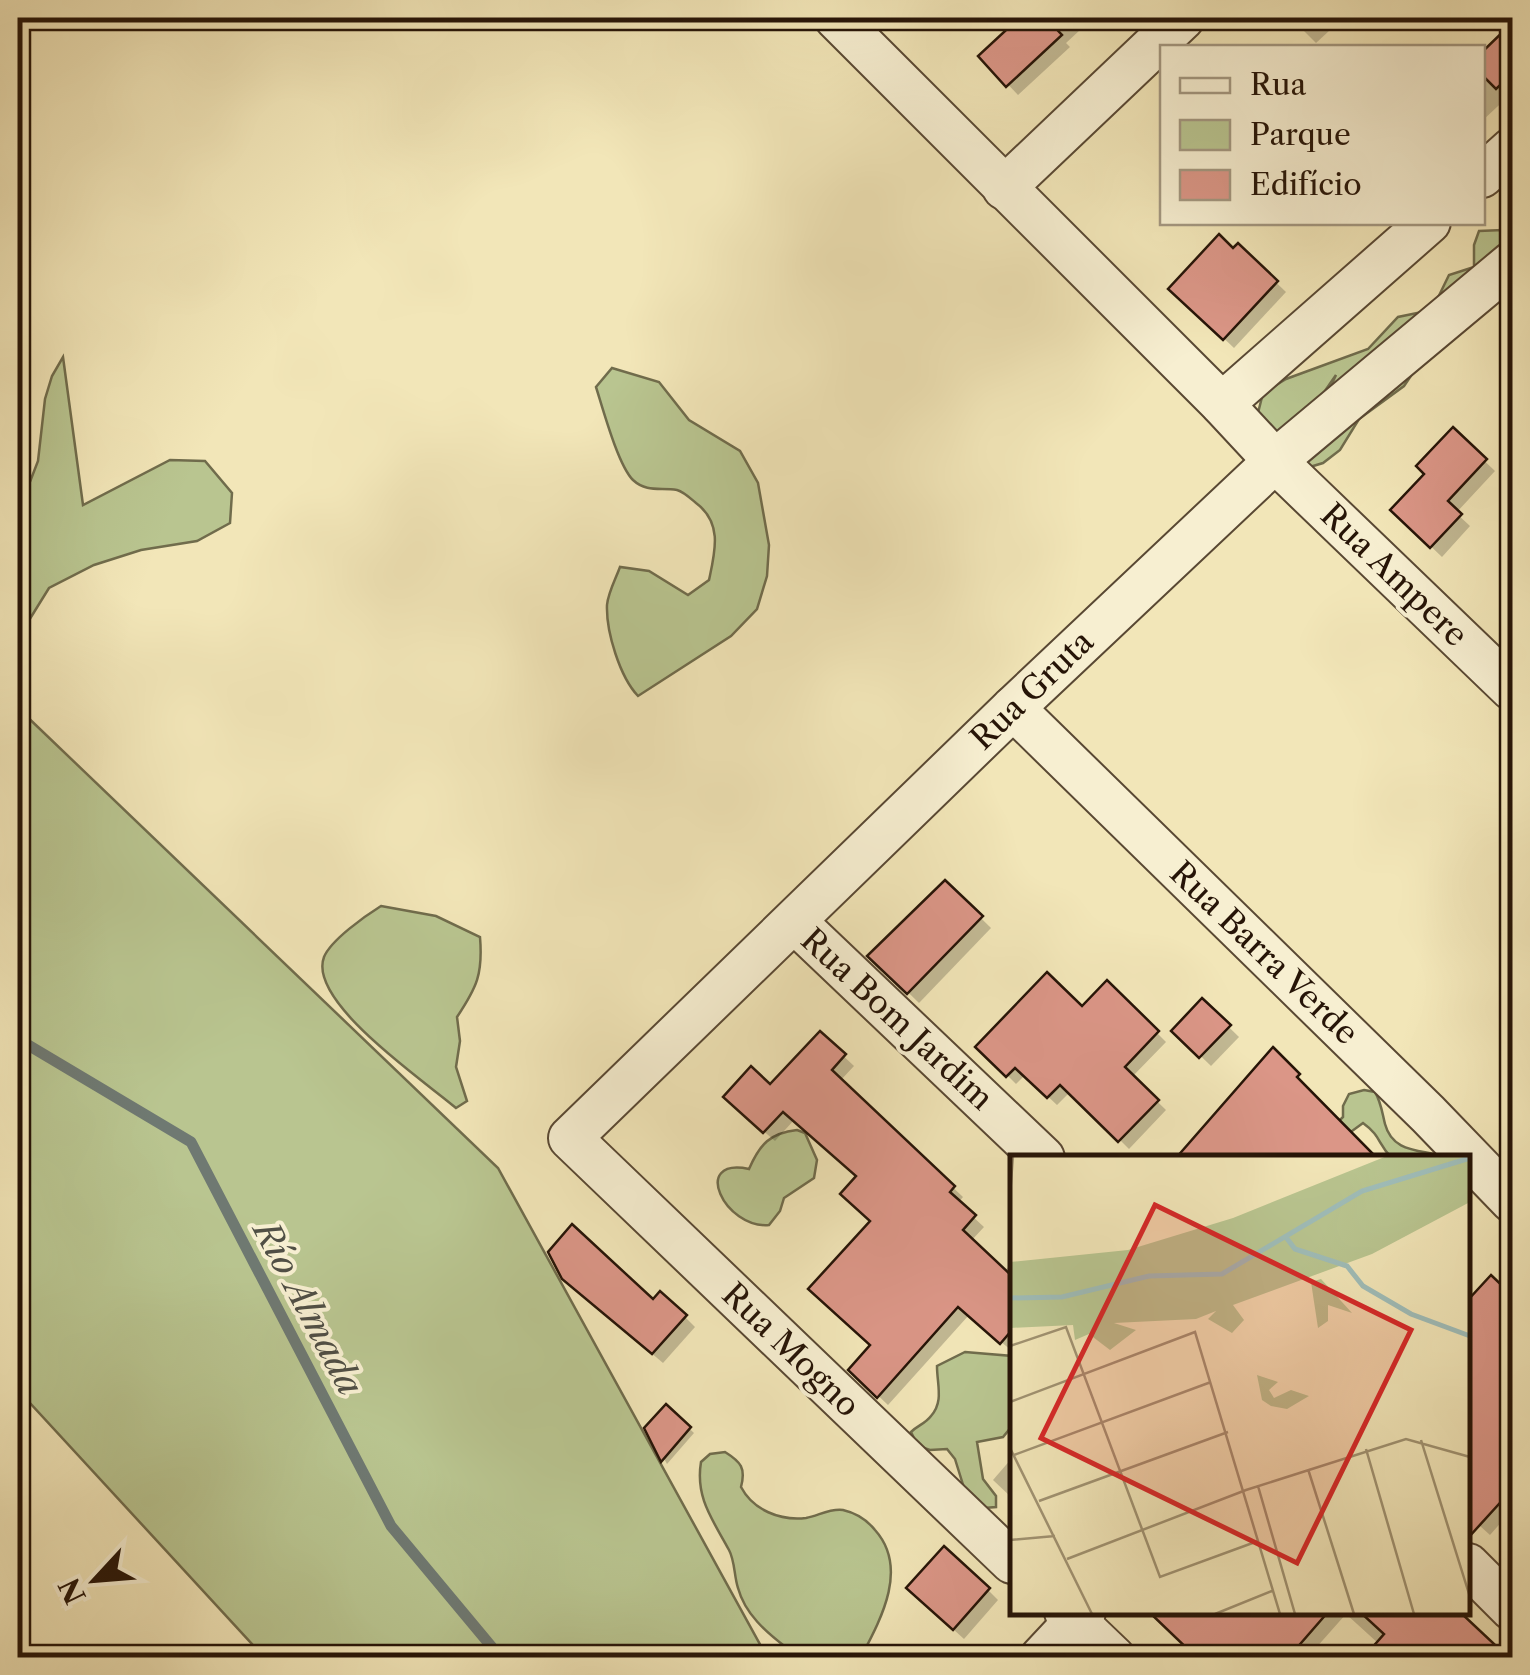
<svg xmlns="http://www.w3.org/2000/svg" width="1530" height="1675" font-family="'Libre Caslon Text',serif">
	<rect width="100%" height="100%" fill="#f2e6b8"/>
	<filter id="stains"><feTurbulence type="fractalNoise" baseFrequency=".002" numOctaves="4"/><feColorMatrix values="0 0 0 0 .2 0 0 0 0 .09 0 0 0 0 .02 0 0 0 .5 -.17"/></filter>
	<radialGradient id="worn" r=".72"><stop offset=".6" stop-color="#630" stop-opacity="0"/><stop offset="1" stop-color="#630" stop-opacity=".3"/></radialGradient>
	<g fill="#b9c590" stroke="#706c4c" stroke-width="2.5">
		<path d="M1503,230L1512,234V258L1425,355L1404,386L1359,419L1340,450L1323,463L1303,469L1295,463L1336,375L1279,457L1255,425L1263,393L1286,379L1368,349L1398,317L1432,310L1449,275L1474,267V245L1479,231Z"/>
		<path d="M63,357L83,505L170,460L205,461L232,493L230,523L197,541L141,550L94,565L49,588L18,638V513L38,461L45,399L52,376Z"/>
		<path d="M612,368L659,382L689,420L740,451L758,483L769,545L767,576L757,609L731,636L638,696C620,677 606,632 607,605C608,593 616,578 620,567L649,571L688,595L709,580C715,552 723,523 696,503C690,498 684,492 677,490C661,487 647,493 633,480C618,465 603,409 596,387Z"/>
		<path d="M18,708L498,1168L767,1657H264L18,1390Z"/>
		<path d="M381,906L436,916L480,937C483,974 477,987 457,1017L460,1041L456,1067L467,1101L456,1108C426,1082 307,1002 324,957C331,940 365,916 381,906Z"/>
		<path d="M1364,1090L1375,1092C1381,1102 1382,1112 1385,1124C1393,1154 1422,1149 1446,1157H1391C1378,1144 1381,1136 1363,1123L1348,1134L1336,1124L1343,1117V1106L1349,1094Z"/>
		<path d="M797,1130L805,1133L817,1160L814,1178L784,1198L780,1211L769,1225C725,1229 690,1157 749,1169C760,1144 770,1133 797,1130Z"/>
		<path d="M965,1352L1012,1356V1426L1003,1437L977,1442L983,1479L996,1496V1507L984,1508L965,1491L955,1459L947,1449L930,1450L918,1446L911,1432C918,1425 925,1424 931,1416C944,1401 937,1385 937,1366Z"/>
		<path d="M725,1452C741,1462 746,1468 741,1487C753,1510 780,1521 806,1518C818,1516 830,1508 843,1510C856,1513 867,1520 875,1530C909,1568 881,1619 861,1657H788L787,1648C766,1632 745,1614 738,1588C734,1576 735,1561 729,1550C713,1520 695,1498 701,1462L710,1454Z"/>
	</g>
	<g fill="#0003">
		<path d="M1023,18H1093L1066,43L1070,47L1018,95L981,56Z"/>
		<path d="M1291,18H1343L1316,43Z"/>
		<path d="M1512,27V93L1482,121V55Z"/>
		<path d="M1238,246L1286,292L1234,348L1172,289Z"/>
		<path d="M1453,431L1495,471L1456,513L1470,526L1442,557L1393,510L1427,474Z"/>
		<path d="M945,883L991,928L919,1003L871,956Z"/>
		<path d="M1107,983L1166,1042L1132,1077L1166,1110L1129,1149L1071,1091L1057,1105L1025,1075L1016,1084L979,1047L1082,1010Z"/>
		<path d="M1203,1002L1239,1037L1211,1066L1175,1031Z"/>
		<path d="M820,1034L854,1066L840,1081L963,1197L958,1203L984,1227L971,1241L1004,1272L1012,1263V1351L969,1315L888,1405L851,1370L873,1346L872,1221L859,1177L794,1120L775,1141L736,1107L771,1087Z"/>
		<path d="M1491,1278L1512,1298V1510L1490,1535L1468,1515V1480L1476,1471L1468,1463V1303Z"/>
		<path d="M576,1289L653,1302L685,1317L695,1327L663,1363Z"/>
		<path d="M666,1407L694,1433L667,1464L647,1428Z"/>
		<path d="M1012,1458V1498L993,1480Z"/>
		<path d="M988,1590L998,1600L964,1639L919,1598Z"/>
		<path d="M1178,1612H1456L1379,1644L1346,1614L1307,1658H1185L1192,1650Z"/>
	</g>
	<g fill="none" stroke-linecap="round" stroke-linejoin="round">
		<path stroke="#6f7972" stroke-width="11" d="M18,1039L191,1142L391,1526L501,1658"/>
	</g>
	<g fill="#db9687" stroke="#261407" stroke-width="2.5">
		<path d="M1019,18H1046L1062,35L1006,87L978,56Z"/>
		<path d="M1512,23V74L1496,89L1482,75V52Z"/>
		<path d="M1219,234L1233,248L1238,243L1278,281L1223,340L1168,289Z"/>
		<path d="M1453,427L1487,459L1448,501L1462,514L1430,548L1390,510L1424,474L1416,466Z"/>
		<path d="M945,880L983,916L907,994L867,956Z"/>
		<path d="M1047,972L1082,1006L1107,980L1159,1031L1125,1067L1159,1100L1118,1142L1060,1085L1047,1098L1015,1068L1006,1077L975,1047Z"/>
		<path d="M1202,998L1231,1025L1199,1058L1171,1031Z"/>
		<path d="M820,1031L846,1054L832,1070L955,1186L950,1192L976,1215L963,1230L1012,1276V1330L1000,1344L958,1307L877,1398L848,1370L870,1345L808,1289L870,1221L840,1194L856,1176L783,1112L763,1133L723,1097L751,1066L770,1084Z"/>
		<path d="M1273,1047L1300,1074L1297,1077L1377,1158H1176Z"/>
		<path d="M572,1224L653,1299L660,1291L687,1315L652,1354L562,1279L548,1252Z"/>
		<path d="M1491,1275L1512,1295V1476L1502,1487L1508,1494L1468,1538V1300Z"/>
		<path d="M666,1404L691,1427L661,1462L644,1428Z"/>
		<path d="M944,1546L990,1588L953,1630L906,1588Z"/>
		<path d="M1149,1612H1328L1288,1658H1197Z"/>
		<path d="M1360,1612H1460L1509,1658H1363L1384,1634Z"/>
	</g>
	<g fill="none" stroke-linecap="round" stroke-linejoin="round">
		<g stroke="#594833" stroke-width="46">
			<g id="minor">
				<path d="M836,18L1222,404L1275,461L1512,689"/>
				<path d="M1482,176L1512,149"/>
				<path d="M1004,188L1183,18"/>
				<path d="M1222,404L1429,222"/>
				<path d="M1013,708L1428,1114L1512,1201"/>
				<path d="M795,922L1043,1158"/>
				<path d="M1012,1562L570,1138L1013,708L1275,461L1512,263"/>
				<path d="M1468,1565L1512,1609"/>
				<path d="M1066,1612L1114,1658"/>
				<path d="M1041,1658L1084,1612"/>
			</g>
		</g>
		<use href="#minor" stroke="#f7efd1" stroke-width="42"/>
	</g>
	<g text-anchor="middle" stroke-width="8" stroke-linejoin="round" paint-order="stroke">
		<g font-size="32" fill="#261407" stroke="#f7efd1">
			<text transform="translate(1394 575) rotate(44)" y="11">Rua Ampere</text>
			<text transform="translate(1032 690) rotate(-44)" y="11">Rua Gruta</text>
			<text transform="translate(1264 953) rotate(44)" y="11">Rua Barra Verde</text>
			<text transform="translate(897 1019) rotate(43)" y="11">Rua Bom Jardim</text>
			<text transform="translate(791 1350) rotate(44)" y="11">Rua Mogno</text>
		</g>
		<g font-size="35" font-style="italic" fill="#504f45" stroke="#f7efd1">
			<text transform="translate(308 1308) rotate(62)" y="12">Río Almada</text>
		</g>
	</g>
	<g transform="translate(1010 1155)">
		<rect width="460" height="460" fill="#f2e6b8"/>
		<path d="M377,1H460V47L362,99L223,150L234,165L222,178L198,164L206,156L186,164L104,168L126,175L100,195L79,179L65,185L63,170L0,173V107L118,95L223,63ZM311,124L342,158L318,150V166L308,173L301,127ZM247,220L268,227L259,235L264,243L281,235L299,241L277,254L261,251L252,245Z" fill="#b9c590"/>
		<path fill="none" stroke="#9fbdb9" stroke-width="5" d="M275,81L285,94L337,111L353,131L401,159L460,181M0,143L52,142L139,121L212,119L352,36L460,3"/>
		<path fill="none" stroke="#a09271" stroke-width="2.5" d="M0,40L3,1M0,191L56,172L150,422L248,386M0,247L185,177L270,459M411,285L460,442M0,293L82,459M356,294L404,459M4,300L201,227M298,314L344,459M248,331L285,459M29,346L218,277M0,385L45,381M57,404L236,335L396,284L460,302M205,459L262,436"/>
		<path fill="#d62828" fill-opacity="0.15" stroke="#d62828" stroke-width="5" d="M145,50L401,175L287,408L31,283Z"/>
		<rect width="460" height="460" fill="none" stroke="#261407" stroke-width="5"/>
	</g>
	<rect width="1530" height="1675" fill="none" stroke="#f2e6b8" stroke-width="60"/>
	<rect x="20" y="20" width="1490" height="1635" fill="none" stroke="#261407" stroke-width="5"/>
	<rect x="30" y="30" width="1470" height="1615" fill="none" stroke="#261407" stroke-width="2.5"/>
	<rect x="1160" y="45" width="325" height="180" fill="#f7efd1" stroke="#a39780" stroke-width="2.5"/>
	<rect x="1180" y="78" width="50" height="15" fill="#f7efd1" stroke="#a39780" stroke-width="2.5"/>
	<text x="1250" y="95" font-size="30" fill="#261407">Rua</text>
	<rect x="1180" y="120" width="50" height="30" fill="#b9c590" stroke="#a39780" stroke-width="2.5"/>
	<text x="1250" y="145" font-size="30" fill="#261407">Parque</text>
	<rect x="1180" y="170" width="50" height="30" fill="#db9687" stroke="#a39780" stroke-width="2.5"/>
	<text x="1250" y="195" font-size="30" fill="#261407">Edifício</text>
	<g transform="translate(95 1580) rotate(244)" stroke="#f7efd1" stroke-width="8" paint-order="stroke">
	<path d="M0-8L18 38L0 25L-18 38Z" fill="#261407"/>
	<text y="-15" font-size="28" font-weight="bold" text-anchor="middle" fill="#261407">N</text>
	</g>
	<rect width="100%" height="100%" filter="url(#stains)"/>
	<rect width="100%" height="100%" fill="url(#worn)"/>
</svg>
